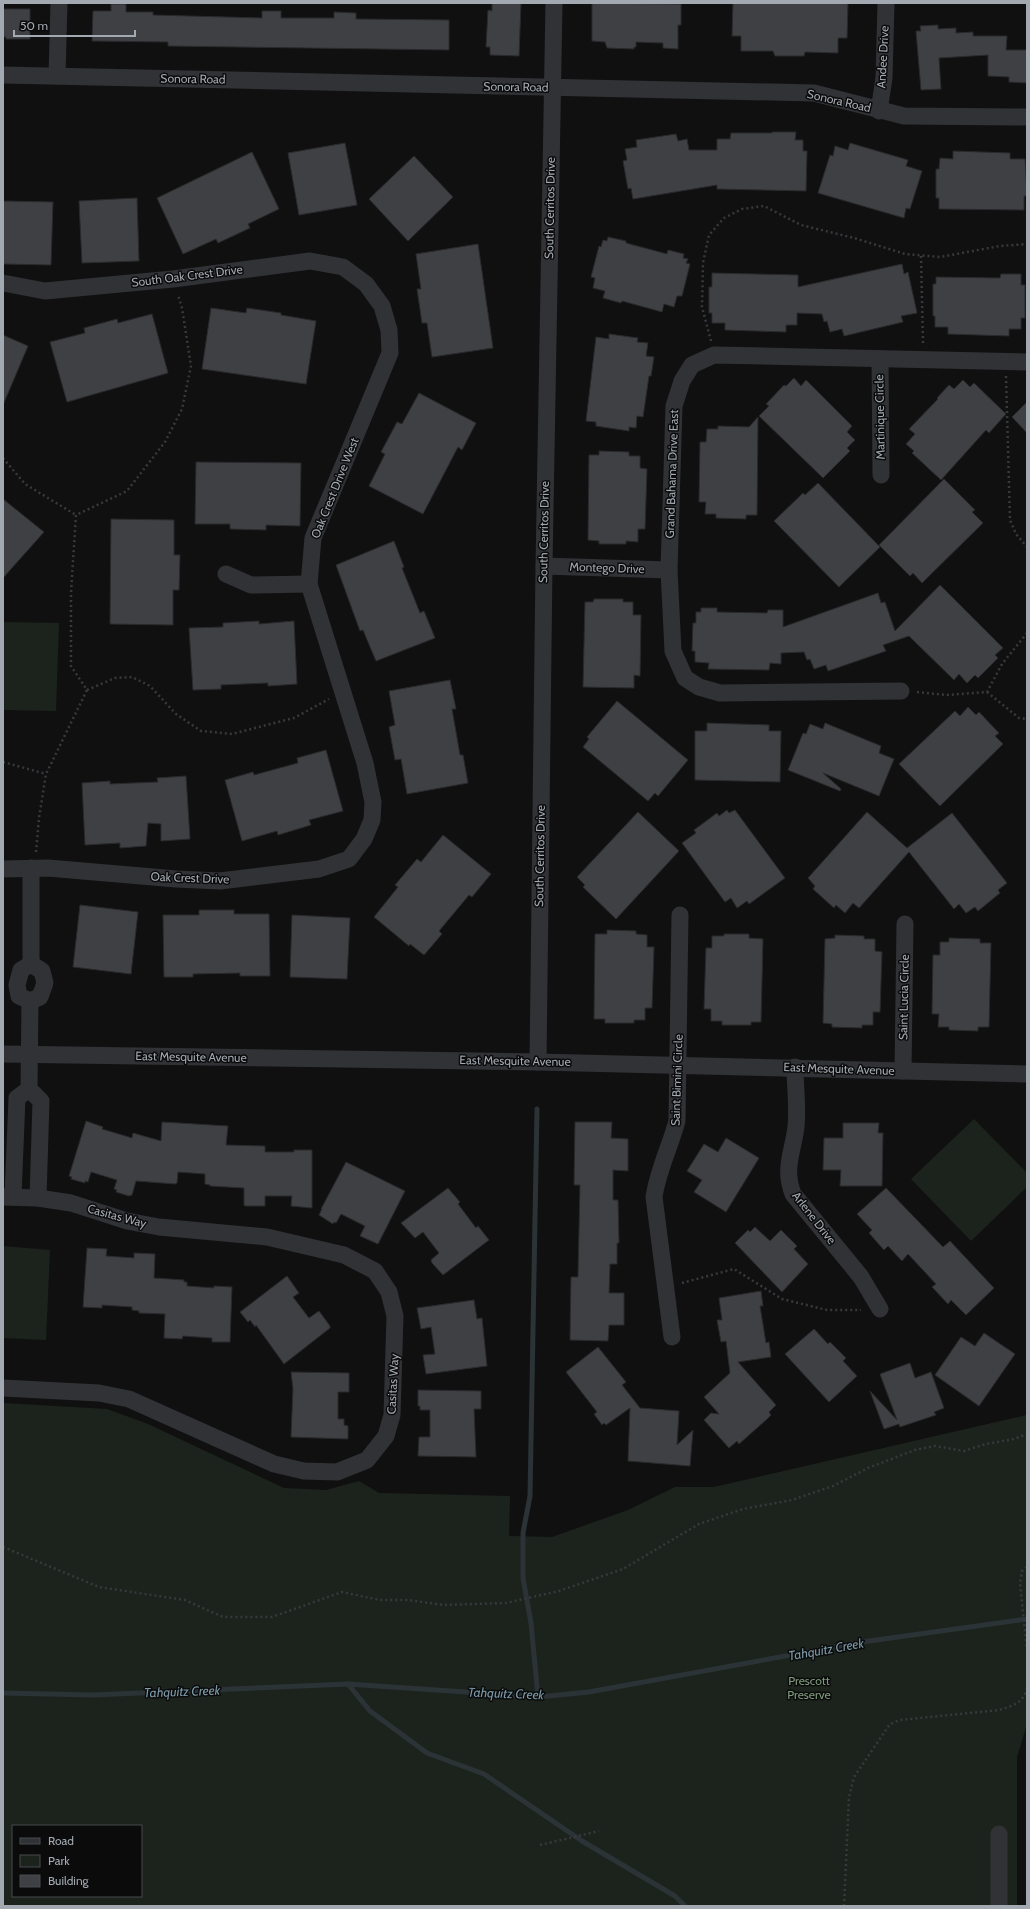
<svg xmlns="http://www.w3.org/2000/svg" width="1030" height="1909" font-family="Cabin,sans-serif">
	<rect width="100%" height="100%" fill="#101011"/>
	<g fill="#1c231c" fill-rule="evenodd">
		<path d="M3,622L59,623L56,711L3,710Z"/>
		<path d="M974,1119L1027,1173V1187L971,1241L911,1179Z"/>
		<path d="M3,1246L50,1250L46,1340L3,1338Z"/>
		<path d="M3,1403L107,1409L148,1424L284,1488L326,1490L359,1481L379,1493L510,1496L509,1536L552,1537L628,1510L675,1487H714L1027,1415V1724L1017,1757V1906H3ZM13,1826H141V1896H13Z"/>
	</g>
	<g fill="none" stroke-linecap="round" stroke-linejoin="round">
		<g stroke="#2b3337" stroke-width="5">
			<path d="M537,1109L530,1496L523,1533V1578L531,1623L538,1697"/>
			<path d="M348,1684L370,1711L427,1753L484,1774L582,1841L675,1896L685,1906"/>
			<path d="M3,1693L93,1695L348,1684L538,1697L589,1692L862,1642L1027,1619"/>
		</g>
	</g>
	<g fill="#3f4044" stroke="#2a2a2c">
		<path d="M492,3H521L519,56L490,55V47H486L488,10L492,11Z"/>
		<path d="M595,3L681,4V25H678V49L663,48V43L636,42V47H634V49L607,48L605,42L592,41V4Z"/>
		<path d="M733,3H848L847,38H838V53L805,52L804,56H775L773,51H741V36H732Z"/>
		<path d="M111,4H126V12H153V15L262,18V11H281V18H334V12L356,13V19L449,20V50L168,46V42L92,41L93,11H111Z"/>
		<path d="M3,9H30V39H6V37H3Z"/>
		<path d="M938,25V29L956,28V33L973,32V36H1007L1006,50H1027V83L1009,82V77L988,76V55L939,58L941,89L921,90L916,31H921L920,26Z"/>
		<path d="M772,132H796L795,140H803V151H807L806,191L717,189V185L633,199L631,188L628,189L623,161L627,160L625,149L637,147L636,140L676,134L678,141L687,139L689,150H717V139H730L731,133H772Z"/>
		<path d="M345,143L357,205L299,215L288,153Z"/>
		<path d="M850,143L908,160L906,166L922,171L910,209L906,208L904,218L818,193L830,155L833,156L835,146L848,150Z"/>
		<path d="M953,151L1010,153V159H1025L1027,196H1024V210L939,209V198H936V169H939L940,158L953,159Z"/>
		<path d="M252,152L279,209L248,224L250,228L218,243L216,239L183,254L157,198Z"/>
		<path d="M414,156L453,197L408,241L369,199Z"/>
		<path d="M137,198L139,261L82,263L79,201Z"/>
		<path d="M3,201L53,202L51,265L3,264Z"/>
		<path d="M608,237L626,241V243L667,254L668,250L684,254L683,258L688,259L686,263L690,264L682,296H677L674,307L664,304L662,312L622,301L621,303L603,298L605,291L593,288L595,278L591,277L599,246L601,247L603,240L607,241Z"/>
		<path d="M478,244L493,348L432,357L427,323H422L417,289H421L416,254Z"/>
		<path d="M902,264L904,274L908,272L917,313L901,316L903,322L844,336L842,329L830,332L827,321L824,322L822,314L797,313V325H786V332L725,330V323H712V313H709V287H712V273L798,275V287Z"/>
		<path d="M1001,274H1021V285H1025V318H1021V329H1009V336L948,334V327H935V316H933V284H936V277L1000,278Z"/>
		<path d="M211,308L246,313L247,308L281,313V315L316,321L306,384L202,369Z"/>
		<path d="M152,314L168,373L67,402L50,342L85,333L84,328L117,319L118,323Z"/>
		<path d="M609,334L638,338L637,342L648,343L646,356L654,357L651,376H649L643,417L637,416L636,428L629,427V431L596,426V422L586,421L596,337L609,339Z"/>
		<path d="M3,335L28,346L3,405Z"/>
		<path d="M794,378L801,386L806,380L852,426L847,432L855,440L847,448L850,451L823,478L759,416L769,406L766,404L784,385L786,386Z"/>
		<path d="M963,380L970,387L974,383L1006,414L989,433L986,430L941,480L912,453L914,451L906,444L915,434L909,429L938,399L937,398L949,385L954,389Z"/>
		<path d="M419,393L476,423L462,450L458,447L423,514L369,486L385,454L381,452L397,422L402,424Z"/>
		<path d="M1027,402V433L1012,417Z"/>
		<path d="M758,417L757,515H746V519L716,518V514H705L706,502H699L700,442H706L707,429H718V426L749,427Z"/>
		<path d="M599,451L629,452V456H640V468L647,469L645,529H638V542L626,541V544H599V541L588,540L589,455H599Z"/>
		<path d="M196,462L301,463L300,526L266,525V530L230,529V524H195Z"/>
		<path d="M944,479L975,510L972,512L983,523L922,583L913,573L910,576L879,545Z"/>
		<path d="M818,483L880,547L839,587L774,521L803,493L805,495Z"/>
		<path d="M3,499L44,532L3,578Z"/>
		<path d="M111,519L174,520V555H180L179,590H173V625L110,624Z"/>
		<path d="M394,541L404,567L402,568L420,613L424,611L435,638L376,661L363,630L360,631L336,565Z"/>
		<path d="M940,585L1003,648L995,655L998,658L978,678L975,675L967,683L959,674L954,680L909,636L883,645L886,651L828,671L826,665L814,669L810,659L807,660L804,652L781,653V664L770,663L769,670L708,669L709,663L695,662V651H692L693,623H696V612H701V608H717V612L767,613L768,610H783V627L878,593L881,603L885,602L895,631Z"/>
		<path d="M594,599H623V602H633V615H641L640,676L634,675V688L583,687L585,602H593Z"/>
		<path d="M259,621V624L294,621L297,684L268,686V683L221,685V689L193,690L189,628L223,627V623Z"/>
		<path d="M450,680L456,709H452L460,755H463L468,783L407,794L401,759L395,760L389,727L395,725L389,691Z"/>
		<path d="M617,701L688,760L658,796L655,793L648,801L583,747L589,739L587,737Z"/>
		<path d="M968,707L976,715L979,712L999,733L995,736L1003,744L940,806L899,764L955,711L960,716Z"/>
		<path d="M707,723L769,725V731H781L780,782L695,780V731H707Z"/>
		<path d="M825,723L881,746L879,753L894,759L879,796L823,773L841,789L840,791L788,770L803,733L806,734L810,724L823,729Z"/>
		<path d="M326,750L343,811L309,820L311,825L278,835L277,831L242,841L225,780L253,772L254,775L298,763L297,758Z"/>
		<path d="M186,776L190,839L161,841V824L148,823L146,846L120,848V843L85,845L82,783L110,781V784L158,782L157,778Z"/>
		<path d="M727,810L729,813L735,810L785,878L749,904L747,901L737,908L731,898L725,902L682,843L696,833L694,830L717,813L719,816Z"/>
		<path d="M638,812L679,851L616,919L583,887L585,885L577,877Z"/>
		<path d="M867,812L907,848L952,813L1007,883L998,890L1000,893L978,911L975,907L966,913L959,904L954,909L909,852L859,908L853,903L845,913L836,905L834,908L813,889L815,886L808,878Z"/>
		<path d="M443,835L491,874L472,897L469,895L439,931L442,934L424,955L410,944L409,946L374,917L398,887L395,885L417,859L421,862Z"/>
		<path d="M80,905L138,912L131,974L73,967Z"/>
		<path d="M199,910H234V914H269L270,976H240V973L193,974V977H164L163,915H199Z"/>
		<path d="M292,915L350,918L347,979L290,977Z"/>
		<path d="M607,930L636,931V934L647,935V947H654L652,1008H645V1020H634V1023H605V1019H594L595,934H607Z"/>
		<path d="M724,934H749V938L763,939L761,1022H751V1025H722V1021H711V1009H704L706,948H712V936H724Z"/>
		<path d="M835,935L864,936V939H875V951L882,952L880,1012H873V1025H862V1028L832,1027V1024L823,1023L825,939L835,938Z"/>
		<path d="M949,938L980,939V943H991L989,1027H978V1031L949,1030V1027H938L939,1014H932L933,955H940V942H949Z"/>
		<path d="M86,1121L103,1127L102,1129L132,1138L133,1133L161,1141L162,1122L228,1126L226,1145L265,1146V1152H294V1150H312V1208L291,1206L292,1196H265V1206H245L244,1205V1188L210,1186V1185L205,1184V1174L178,1172L177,1183L175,1184L136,1181L132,1195L129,1196L116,1192L117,1190L114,1189L117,1180L91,1172L88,1182L85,1181V1183L71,1179L72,1177L69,1176Z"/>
		<path d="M575,1122H612L611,1138L628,1139V1171L613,1170V1200H618L619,1243H617V1264H610L609,1293H624V1325H609L608,1341L570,1340L571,1277H578L580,1185H574Z"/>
		<path d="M843,1123H879L878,1133H883L882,1186H840L841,1170H823L824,1138H843Z"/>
		<path d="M726,1138L759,1158L726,1212L694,1192L702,1180L687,1171L704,1144L718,1152Z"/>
		<path d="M346,1162L405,1191L378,1244L360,1236L365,1226L341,1214L336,1223L334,1222L333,1224L319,1215L322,1209H321Z"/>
		<path d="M448,1188L460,1202L458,1204L476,1228L478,1226L489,1240L443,1275L432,1263L431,1260L439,1253L423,1232L415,1238L401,1223Z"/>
		<path d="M886,1188L943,1247L950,1241L994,1288L966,1315L951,1300L948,1304L932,1287L936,1284L908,1254L902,1261L888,1246L884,1250L869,1233L872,1230L857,1214Z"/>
		<path d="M755,1227L770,1241L781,1230L797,1246L794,1249L808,1264L782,1292L735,1243L748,1230L750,1232Z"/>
		<path d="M87,1248L107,1249L106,1256L134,1258V1253L155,1254L154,1278L184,1280V1282H187V1286L214,1288V1286L232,1287L230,1342H212V1338L183,1336L182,1339L164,1338L165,1314L139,1313V1311L132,1310V1307L102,1305V1308L83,1307Z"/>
		<path d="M287,1276L299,1293L293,1297L309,1318L319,1311L330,1326V1328L284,1364L256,1325L255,1327L250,1320L248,1322L240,1312Z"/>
		<path d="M761,1291L763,1306H760L766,1343L769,1342L771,1357L738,1362L776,1405L769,1412L771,1415L766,1420L739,1444L737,1441L729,1448L704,1420L711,1413L719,1414L704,1397L730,1373L726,1341L721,1342L717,1320H722L719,1298Z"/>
		<path d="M474,1300L477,1319L482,1318L487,1366L426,1374L423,1355L435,1354L431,1327L421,1329L417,1308Z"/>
		<path d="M814,1329L828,1344L830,1342L846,1358L843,1361L857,1376L829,1402L785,1354Z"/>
		<path d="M984,1333L1015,1354L979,1406L935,1375L961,1337L975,1346Z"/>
		<path d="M598,1347L626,1382L622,1385L640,1408L679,1411L677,1445L693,1430L690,1466L628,1461L630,1408L606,1425L604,1423L602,1425L594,1414L597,1412L566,1372Z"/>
		<path d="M910,1363L915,1378L931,1372L944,1408L934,1412L936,1415L900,1427L899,1424L884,1429L870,1391L897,1420L880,1374Z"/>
		<path d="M291,1372L349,1373V1392H338V1419H344V1425L348,1426V1439L291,1437L293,1389Z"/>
		<path d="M418,1390L481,1391V1409H474L476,1457L418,1456L419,1437H430V1410H420V1406H418Z"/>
	</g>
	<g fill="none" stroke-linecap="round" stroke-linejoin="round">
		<g stroke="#37393c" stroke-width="2.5" stroke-dasharray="2 3" stroke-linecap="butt">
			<path d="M921,256L923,343"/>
			<path d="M711,341L702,307L703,263L709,235L724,218L742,209L764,206L801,225L854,238L905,254L940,257L1000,246L1027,244"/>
			<path d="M1006,376L1010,520L1016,534L1027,547"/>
			<path d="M3,458L25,484L76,515"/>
			<path d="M87,690L115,678L132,677L150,686L176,714L201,731L232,734L294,718L329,699"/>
			<path d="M917,692L947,695L987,692L1002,664L1027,633"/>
			<path d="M987,692L1019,718L1027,719"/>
			<path d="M3,762L46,774"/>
			<path d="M36,852L39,818L46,774L87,690L71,666V593L76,515L127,491L165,442L182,409L191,366L182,308L178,295"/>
			<path d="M682,1283L734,1269L782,1299L827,1310H861"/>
			<path d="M3,1547L99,1587L185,1600L223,1617H272L342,1592L380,1600H408L444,1605L506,1603L559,1591L623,1569L699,1524L743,1509L792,1500L833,1486L868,1468L915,1450L935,1446L964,1451L986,1444L1014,1439L1027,1434"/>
			<path d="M1027,1567L1022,1571L1020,1584L1027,1649"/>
			<path d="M540,1845L599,1831"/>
			<path d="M844,1906L849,1797L854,1777L890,1724L900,1720L999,1710C1012,1706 1024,1703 1027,1688"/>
		</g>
		<g stroke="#313235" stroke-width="17">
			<path d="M3,75L814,93L904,116L1027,117"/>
			<path d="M57,76L59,3"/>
			<path d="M879,111L884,78L886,3"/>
			<path d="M3,283L45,291L173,279L310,261L343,267L366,284L382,306L389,330L390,353L313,538L309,584L365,763L373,802L372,820L364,839L349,859L319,869L220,881L176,879L48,868L3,869"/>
			<path d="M880,359L881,475"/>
			<path d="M544,566L669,570"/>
			<path d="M226,574L251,585L309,584"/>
			<path d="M901,691L720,693L699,687L685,678L673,651L669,570L674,406L682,381L692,365L714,355L1027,362"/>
			<path d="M31,964L42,971L45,983L40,997L30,1001L19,996L17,985L21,970Z"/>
			<path d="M31,964V868"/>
			<path d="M30,1001L29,1089L41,1101L38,1198"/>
			<path d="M3,1054L538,1062L1027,1074"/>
			<path d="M538,1062L544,566L554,3"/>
			<path d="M795,1067C795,1086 798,1107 796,1127C793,1152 783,1168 793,1194L861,1277L880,1309"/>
			<path d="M903,1071L905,924"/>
			<path d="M13,1196L17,1098L29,1089"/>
			<path d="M3,1197L38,1198L71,1203L127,1221L159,1227L267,1237L344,1255L375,1271L389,1292L395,1316L392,1415L386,1436L367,1460L337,1472L304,1471L274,1464L129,1399L99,1393L3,1388"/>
			<path d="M672,1337L654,1197C658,1170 670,1147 677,1121L680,915"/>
			<path d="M999,1906V1834"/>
		</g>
	</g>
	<g text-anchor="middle" stroke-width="3" stroke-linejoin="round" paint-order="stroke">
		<g font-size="12" fill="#a2a9b0" stroke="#0b0b0c">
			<text transform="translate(883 57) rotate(-87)" y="4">Andee Drive</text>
			<text transform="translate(193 79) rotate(1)" y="4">Sonora Road</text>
			<text transform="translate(516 87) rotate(1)" y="4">Sonora Road</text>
			<text transform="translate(839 101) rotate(13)" y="4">Sonora Road</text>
			<text transform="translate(550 208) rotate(-89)" y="4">South Cerritos Drive</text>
			<text transform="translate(187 276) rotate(-7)" y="4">South Oak Crest Drive</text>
			<text transform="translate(880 417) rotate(-91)" y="4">Martinique Circle</text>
			<text transform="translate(672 474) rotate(-88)" y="4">Grand Bahama Drive East</text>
			<text transform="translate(335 488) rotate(-68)" y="4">Oak Crest Drive West</text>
			<text transform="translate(544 532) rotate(-89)" y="4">South Cerritos Drive</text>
			<text transform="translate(607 568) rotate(2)" y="4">Montego Drive</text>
			<text transform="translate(540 856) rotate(-89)" y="4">South Cerritos Drive</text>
			<text transform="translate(190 878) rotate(2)" y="4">Oak Crest Drive</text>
			<text transform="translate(904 997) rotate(-89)" y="4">Saint Lucia Circle</text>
			<text transform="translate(191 1057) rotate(1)" y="4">East Mesquite Avenue</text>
			<text transform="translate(515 1061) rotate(1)" y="4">East Mesquite Avenue</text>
			<text transform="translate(839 1069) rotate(2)" y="4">East Mesquite Avenue</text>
			<text transform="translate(677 1080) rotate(-88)" y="4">Saint Bimini Circle</text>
			<text transform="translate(117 1216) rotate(15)" y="4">Casitas Way</text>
			<text transform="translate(814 1218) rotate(52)" y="4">Arlene Drive</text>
			<text transform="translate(393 1384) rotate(-87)" y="4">Casitas Way</text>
		</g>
		<g font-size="12" fill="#7e997b" stroke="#0b0b0c">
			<text x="809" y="1685">Prescott<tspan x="809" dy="14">Preserve</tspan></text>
		</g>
		<g font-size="13" font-style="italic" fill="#7c9aa8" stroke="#0b0b0c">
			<text transform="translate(826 1649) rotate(-10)" y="5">Tahquitz Creek</text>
			<text transform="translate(182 1691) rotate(-2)" y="5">Tahquitz Creek</text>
			<text transform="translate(506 1693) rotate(2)" y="5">Tahquitz Creek</text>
		</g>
	</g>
	<rect width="1030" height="1909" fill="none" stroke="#a2a9b0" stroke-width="8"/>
	<rect x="12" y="1825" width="130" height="72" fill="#0b0b0c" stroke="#474a4e"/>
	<rect x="20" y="1838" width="20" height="6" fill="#313235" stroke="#474a4e"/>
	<text x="48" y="1845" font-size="12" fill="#a2a9b0">Road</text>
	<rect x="20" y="1855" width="20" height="12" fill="#1c231c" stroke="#474a4e"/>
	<text x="48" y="1865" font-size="12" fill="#a2a9b0">Park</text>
	<rect x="20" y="1875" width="20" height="12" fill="#3f4044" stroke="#474a4e"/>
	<text x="48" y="1885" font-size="12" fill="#a2a9b0">Building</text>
	<path d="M14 30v6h121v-6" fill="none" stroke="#a2a9b0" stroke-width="2"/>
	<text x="20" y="30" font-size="12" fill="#a2a9b0" stroke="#0b0b0c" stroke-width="3" paint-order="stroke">50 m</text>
</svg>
